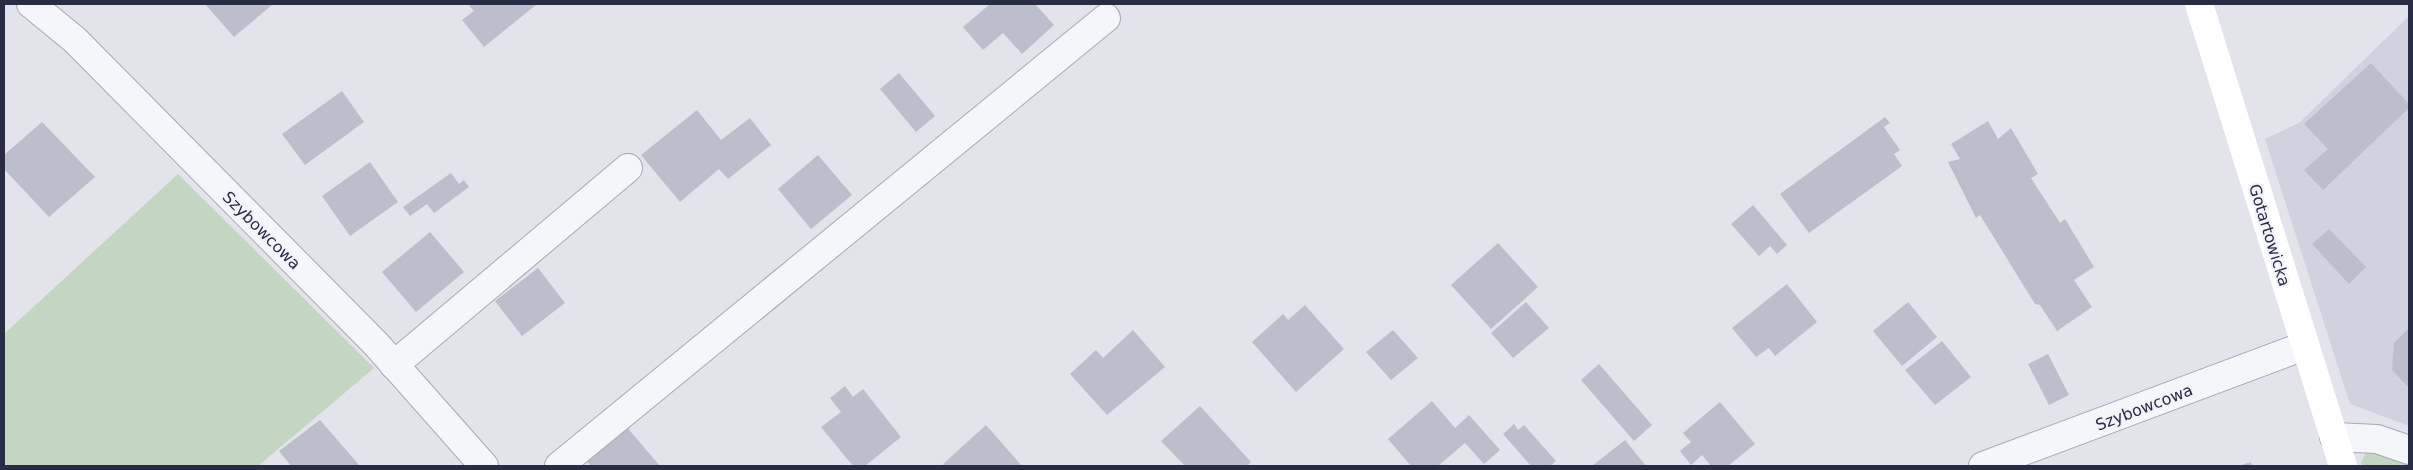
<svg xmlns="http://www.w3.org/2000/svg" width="2413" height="470" font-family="'DejaVu Sans',sans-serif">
	<rect width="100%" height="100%" fill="#e2e3eb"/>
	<path fill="#d0d2de" d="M2409,16V426L2350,404L2265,139L2299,123Z"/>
	<g fill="#c3d6c2">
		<path d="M178,174L374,368L258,466H4V334Z"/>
		<path d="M2367,449L2409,464V466H2362L2361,463Z"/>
	</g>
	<g fill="#bcbecc">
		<path d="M205,4H273L234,37Z"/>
		<path d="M468,4H537L484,47L462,20L474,11Z"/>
		<path d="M990,4H1035L1054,25L1022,54L1003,33L983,50L963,27Z"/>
		<path d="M2371,63L2409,104V108L2323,190L2304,170L2328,149L2304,124Z"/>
		<path d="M899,73L935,116L916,132L880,89Z"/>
		<path d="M342,91L364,122L305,165L282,134Z"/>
		<path d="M697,110L721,140L750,118L771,145L728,179L719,169L680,202L641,155Z"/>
		<path d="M1885,117L1890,123L1884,127L1900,150L1894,154L1902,166L1809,233L1780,194Z"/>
		<path d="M1988,121L1998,139L2011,128L2038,174L2031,178L2060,223L2065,219L2094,267L2074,280L2092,307L2057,331L2040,305L2035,304L1980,215L1976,218L1948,162L1960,159L1951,144Z"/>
		<path d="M42,122L95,177L49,217L4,169V155Z"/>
		<path d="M818,155L852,195L811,229L778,189Z"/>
		<path d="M370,162L398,202L350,236L322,196Z"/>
		<path d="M451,173L459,184L464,180L469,187L434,213L427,204L410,216L403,207Z"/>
		<path d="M1753,205L1787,245L1777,254L1770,246L1759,256L1731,224Z"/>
		<path d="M2329,229L2366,267L2349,284L2312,244Z"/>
		<path d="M430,232L464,272L416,312L382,272Z"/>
		<path d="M1498,243L1538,287L1491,329L1451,285Z"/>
		<path d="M538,268L565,303L522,336L495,301Z"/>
		<path d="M1787,284L1817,322L1775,356L1769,348L1756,357L1732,328Z"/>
		<path d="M1526,302L1549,328L1513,358L1491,333Z"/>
		<path d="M1908,302L1937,337L1902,366L1873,331Z"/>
		<path d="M1305,305L1344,349L1296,392L1252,342L1283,314L1288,320Z"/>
		<path d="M2409,328V388L2392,370L2394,343Z"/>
		<path d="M1133,330L1165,367L1107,415L1070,374L1096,350L1103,358Z"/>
		<path d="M1393,330L1418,358L1391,380L1366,352Z"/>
		<path d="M1942,341L1971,377L1935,405L1905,370Z"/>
		<path d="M2048,354L2069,395L2049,405L2028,364Z"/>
		<path d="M1599,364L1652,425L1634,441L1581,380Z"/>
		<path d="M845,386L853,397L863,389L901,437L865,466H853L821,427L841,412L830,398Z"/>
		<path d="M1432,401L1455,428L1469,415L1500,450L1484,464L1465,443L1438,466H1411L1388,439Z"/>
		<path d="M1720,402L1755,444L1728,466H1711L1702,455L1691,465L1680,451L1691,442L1683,433Z"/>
		<path d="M1200,406L1251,462L1247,466H1185L1161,441Z"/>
		<path d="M320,420L360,466H291L279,451Z"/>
		<path d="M1514,424L1518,430L1524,425L1556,461L1550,466H1531L1503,434Z"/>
		<path d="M625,425L660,466H591L585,459Z"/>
		<path d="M986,425L1022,466H944L943,464Z"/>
		<path d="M1625,440L1646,466H1592Z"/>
		<path d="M2251,462L2252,466H2238Z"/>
	</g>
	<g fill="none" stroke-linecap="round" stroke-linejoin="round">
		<g stroke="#a6a8b6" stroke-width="30">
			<g id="street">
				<path d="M31,4L75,40L376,344L484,466"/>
				<path d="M394,365L628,168"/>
				<path d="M2334,437L2377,439L2409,450"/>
				<path d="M559,466L1106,18"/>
				<path d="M1983,466L2304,346"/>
			</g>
		</g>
		<use href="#street" stroke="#f5f6f9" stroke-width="28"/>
		<path stroke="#fff" stroke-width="28" d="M2199,4L2343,466"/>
	</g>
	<g text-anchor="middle" stroke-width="4.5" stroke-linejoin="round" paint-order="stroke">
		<g font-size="16" fill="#282c45" stroke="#f2f3f8">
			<text transform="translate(262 230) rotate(45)" y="6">Szybowcowa</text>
			<text transform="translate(2270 235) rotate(73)" y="6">Gotartowicka</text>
			<text transform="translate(2144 407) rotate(-21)" y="6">Szybowcowa</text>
		</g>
	</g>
	<rect width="2413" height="470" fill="none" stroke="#282c45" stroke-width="10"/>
</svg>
